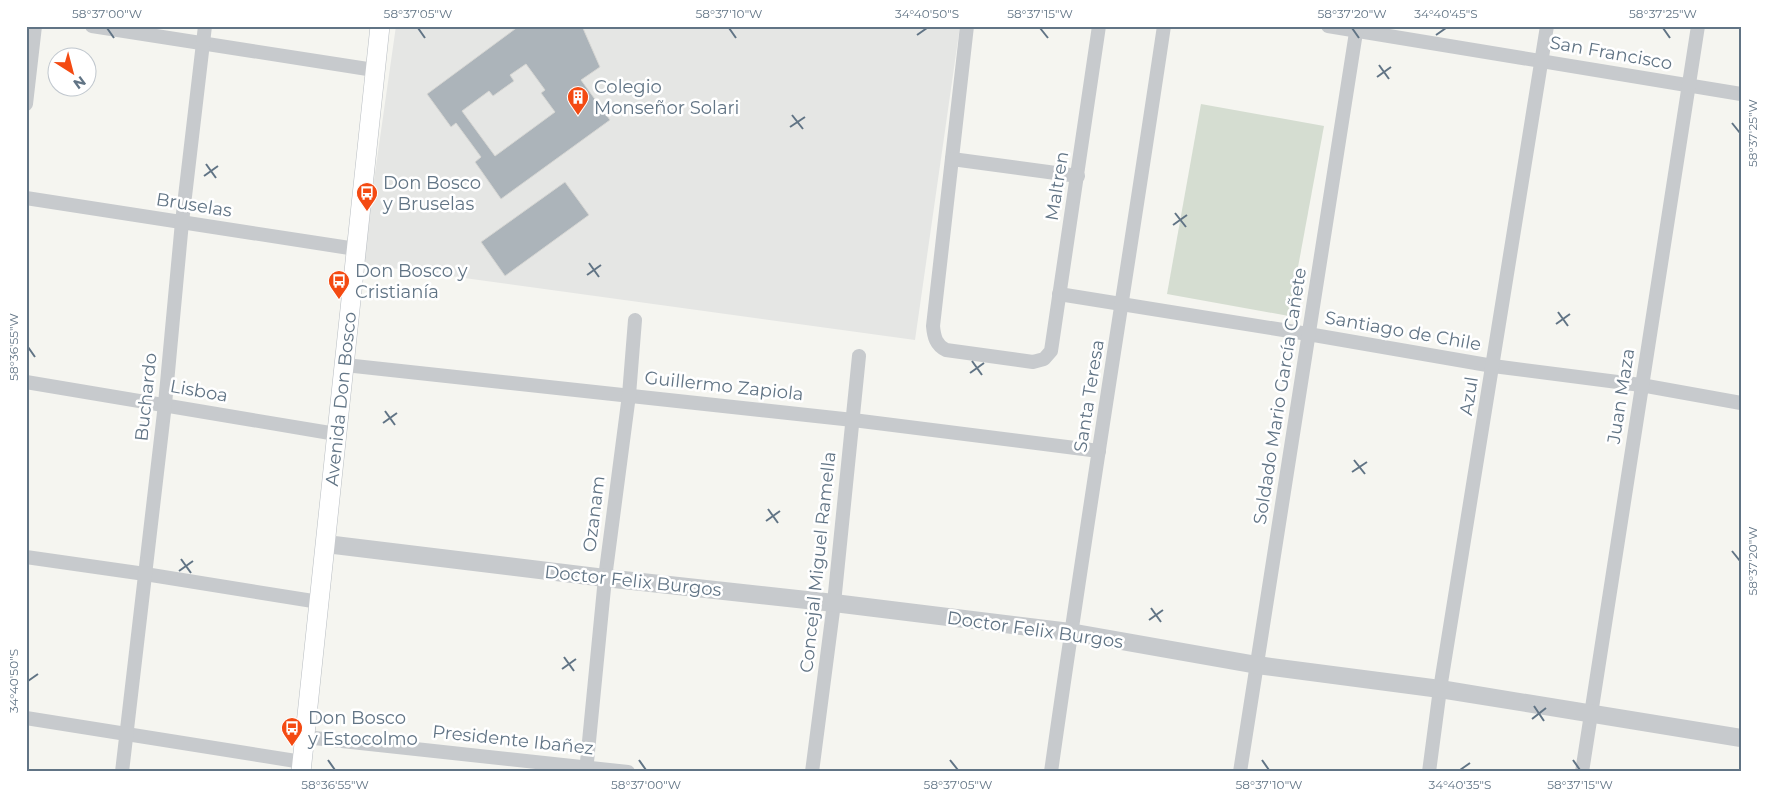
<svg xmlns="http://www.w3.org/2000/svg" width="1767" height="798" font-family="Montserrat,sans-serif">
	<rect width="100%" height="100%" fill="#f5f5f0"/>
	<path fill="#e5e6e4" d="M396,26H960L915,340L362,264Z"/>
	<path fill="#d5ddd1" d="M1201,104L1324,126L1289,316L1167,294Z"/>
	<g fill="#acb4ba" stroke="#d6d6d3" fill-rule="evenodd">
		<path d="M519,26H582L600,67L581,80L610,120L501,199L475,162L481,157L456,123L451,127L427,94ZM526,64L545,90L541,93L555,112L495,156L462,111L489,91L493,96L514,81L510,75Z"/>
		<path d="M565,182L589,215L505,276L481,242Z"/>
	</g>
	<g fill="none" stroke-linecap="round" stroke-linejoin="round">
		<g stroke="#b8bdc2" stroke-width="20">
			<path id="secondary" d="M301,772L380,26"/>
		</g>
		<g stroke="#c7cacd" stroke-width="14">
			<path d="M92,26L374,70"/>
			<path d="M967,26L933,326C934,337 936,345 946,350L1033,362L1044,359L1051,351L1099,26"/>
			<path d="M1328,26L1741,94"/>
			<path d="M26,104L35,26"/>
			<path d="M952,159L1078,176"/>
			<path d="M26,198L356,249"/>
			<path d="M1059,294L1308,334L1493,366L1641,385L1741,403"/>
			<path d="M345,365L853,420L1099,451"/>
			<path d="M26,382L336,434"/>
			<path d="M26,557L145,574L319,602"/>
			<path d="M26,718L302,762"/>
			<path d="M305,737L628,772"/>
			<path d="M122,772L165,404L182,222L205,26"/>
			<path d="M586,772L605,578L629,395L635,320"/>
			<path d="M812,772L834,603L859,356"/>
			<path d="M1051,772C1086,523 1127,275 1164,26"/>
			<path d="M1240,772L1357,26"/>
			<path d="M1429,772L1440,689L1547,26"/>
			<path d="M1582,772L1698,26"/>
		</g>
		<path stroke="#c7cacd" stroke-width="18" d="M326,544L605,578L834,603L1070,632L1257,665L1440,689L1741,738"/>
		<use href="#secondary" stroke="#fff" stroke-width="19"/>
	</g>
	<path fill="none" stroke="#617485" stroke-width="2" d="M107,28L114,38M418,28L425,38M729,28L736,38M1040,28L1048,38M1352,28L1359,38M1663,28L1670,38M917,35L927,28M1436,35L1446,28M1379,65L1389,79M1377,77L1391,67M792,115L803,129M1732,123L1740,133M790,127L805,117M206,164L216,178M204,176L218,166M1175,213L1186,227M1173,225L1187,215M589,263L599,277M587,275L601,265M1558,312L1568,326M1556,324L1570,314M28,347L35,357M972,361L982,375M970,373L984,363M385,411L395,425M383,423L397,413M1354,460L1365,474M1352,472L1367,462M768,509L778,523M766,521L780,511M1732,551L1740,561M181,559L191,573M179,571L193,561M1151,608L1161,622M1149,620L1163,610M564,657L574,671M562,669L576,659M28,681L38,674M1534,706L1544,721M1532,719L1546,708M328,760L335,770M639,760L646,770M950,760L958,770M1262,760L1269,770M1573,760L1580,770M1460,770L1470,763"/>
	<defs>
		<g id="building-pin" transform="scale(1.125)"><path d="M0 17L-7.5 6A9.5 9.5 0 1 1 7.5 6Z" fill="#f44a12" stroke="#fff"/><path d="M-4-6H4V6H1V3H-1V6H-4ZM-2.5-4.3h1.7v1.8h-1.7ZM.8-4.3h1.7v1.8H.8ZM-2.5-1h1.7V.8h-1.7ZM.8-1h1.7V.8H.8Z" fill="#fff"/></g>
		<g id="bus-pin" transform="scale(1.125)"><path d="M0 17L-7.5 6A9.5 9.5 0 1 1 7.5 6Z" fill="#f44a12" stroke="#fff"/><path d="M-5-6H5V4H4V6H2V4H-2V6H-4V4H-5ZM-3.5-4V0h7V-4ZM-3.5 1.2v1.5H-2V1.2ZM2 1.2v1.5H3.5V1.2Z" fill="#fff"/></g>
	</defs>
	<g fill-rule="evenodd">
		<use href="#building-pin" x="578" y="97"/>
		<use href="#bus-pin" x="367" y="193"/>
		<use href="#bus-pin" x="339" y="281"/>
		<use href="#bus-pin" x="292" y="728"/>
	</g>
	<g text-anchor="middle" stroke-width="5" stroke-linejoin="round" paint-order="stroke">
		<g font-size="18" fill="#617485" stroke="#fff">
			<text transform="translate(1611 53) rotate(10)" y="6">San Francisco</text>
			<text transform="translate(1057 186) rotate(-81)" y="6">Maltren</text>
			<text transform="translate(194 205) rotate(9)" y="6">Bruselas</text>
			<text transform="translate(1403 331) rotate(10)" y="6">Santiago de Chile</text>
			<text transform="translate(724 386) rotate(6)" y="6">Guillermo Zapiola</text>
			<text transform="translate(199 391) rotate(10)" y="6">Lisboa</text>
			<text transform="translate(1089 396) rotate(-81)" y="6">Santa Teresa</text>
			<text transform="translate(1280 396) rotate(-81)" y="6">Soldado Mario García Cañete</text>
			<text transform="translate(1469 396) rotate(-81)" y="6">Azul</text>
			<text transform="translate(1621 396) rotate(-81)" y="6">Juan Maza</text>
			<text transform="translate(146 397) rotate(-84)" y="6">Buchardo</text>
			<text transform="translate(341 399) rotate(-84)" y="6">Avenida Don Bosco</text>
			<text transform="translate(594 514) rotate(-83)" y="6">Ozanam</text>
			<text transform="translate(818 562) rotate(-84)" y="6">Concejal Miguel Ramella</text>
			<text transform="translate(633 581) rotate(6)" y="6">Doctor Felix Burgos</text>
			<text transform="translate(1035 630) rotate(8)" y="6">Doctor Felix Burgos</text>
			<text transform="translate(513 740) rotate(6)" y="6">Presidente Ibañez</text>
		</g>
		<g font-size="18" fill="#617485" stroke="#fff" text-anchor="start">
			<text x="594" y="93">Colegio<tspan x="594" dy="21">Monseñor Solari</tspan></text>
			<text x="383" y="189">Don Bosco<tspan x="383" dy="21">y Bruselas</tspan></text>
			<text x="355" y="277">Don Bosco y<tspan x="355" dy="21">Cristianía</tspan></text>
			<text x="308" y="724">Don Bosco<tspan x="308" dy="21">y Estocolmo</tspan></text>
		</g>
	</g>
	<rect width="1767" height="798" fill="none" stroke="#ffffff" stroke-width="55"/>
	<g transform="translate(72 72) rotate(144)"><circle r="24" fill="#ffffff" stroke="#c0c7ce"/>
	<path d="M0-4L9 19L0 12L-9 19Z" fill="#f44a12"/>
	<text y="-8" font-size="14" font-weight="bold" text-anchor="middle" fill="#617485">N</text>
	</g>
	<rect x="28" y="28" width="1712" height="742" fill="none" stroke="#617485" stroke-width="2"/>
	<g font-size="12" text-anchor="middle" fill="#617485">
		<text x="107" y="18">58°37'00"W</text>
		<text x="418" y="18">58°37'05"W</text>
		<text x="729" y="18">58°37'10"W</text>
		<text x="927" y="18">34°40'50"S</text>
		<text x="1040" y="18">58°37'15"W</text>
		<text x="1352" y="18">58°37'20"W</text>
		<text x="1446" y="18">34°40'45"S</text>
		<text x="1663" y="18">58°37'25"W</text>
		<text transform="translate(1753 133) rotate(-90)" y="4">58°37'25"W</text>
		<text transform="translate(14 347) rotate(-90)" y="4">58°36'55"W</text>
		<text transform="translate(1753 561) rotate(-90)" y="4">58°37'20"W</text>
		<text transform="translate(14 681) rotate(-90)" y="4">34°40'50"S</text>
		<text x="335" y="789">58°36'55"W</text>
		<text x="646" y="789">58°37'00"W</text>
		<text x="958" y="789">58°37'05"W</text>
		<text x="1269" y="789">58°37'10"W</text>
		<text x="1460" y="789">34°40'35"S</text>
		<text x="1580" y="789">58°37'15"W</text>
	</g>
</svg>
